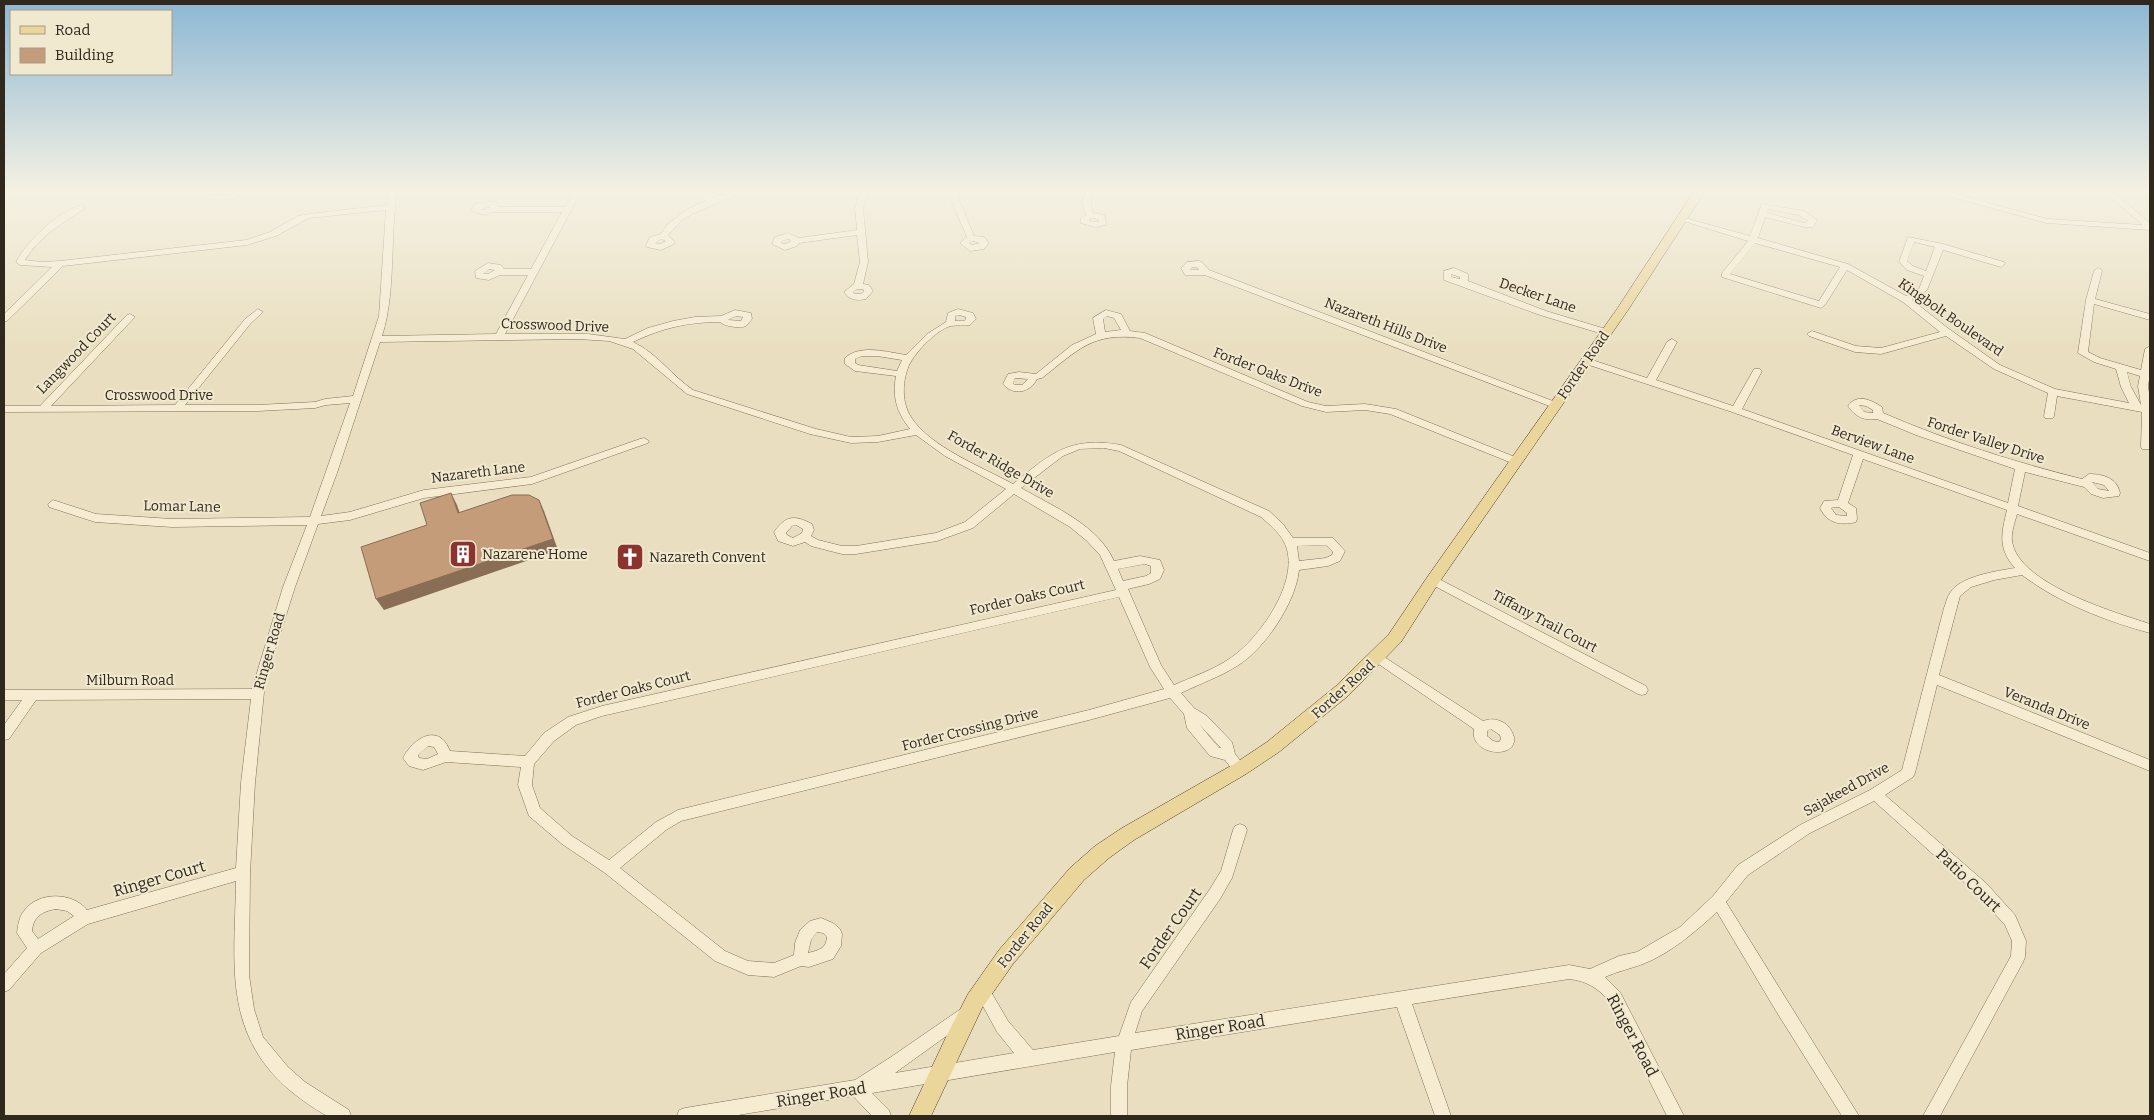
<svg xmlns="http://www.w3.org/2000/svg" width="2154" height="1120" font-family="Bitter,serif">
	<rect width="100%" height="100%" fill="#e9dfc0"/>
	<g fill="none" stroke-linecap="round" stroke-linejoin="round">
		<g stroke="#80705a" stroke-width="1">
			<g id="minor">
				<path d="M202,190H211L208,193C222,198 236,190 250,190C237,200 215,203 200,196L199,194Z"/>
				<path d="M389,190H397C390,237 396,293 382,336L496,334L528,275H500L489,280L476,278L475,271L488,263L501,265L504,269H531L562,212H492L485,215L471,211L475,204L487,201L496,202L499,207H565L574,190H582L505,334H588L625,339L648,328L673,321L695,317L721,316L735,310L751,313L752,319C751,320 747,325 746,326C739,329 724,326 720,322C688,322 662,328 633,342C657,353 672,376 693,390L816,429L851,437L878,436L910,429C897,413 892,397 896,376L855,371L845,364V358C860,344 887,352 906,355L927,334L946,322L948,313L958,309L973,313L976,319L970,325C964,326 957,325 951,326C937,329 912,355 908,368C902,383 902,403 911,417C930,447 982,467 1013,484C1051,453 1070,436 1121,445L1269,511L1283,524L1293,538H1333L1345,551L1340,561L1328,566L1299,570C1296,602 1265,649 1237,666C1220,677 1199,684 1181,693L1194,708L1207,716L1232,742L1235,754L1247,769L1245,773L1240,775L1235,773L1225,760L1210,756L1187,728L1184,714L1170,698L1089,720L681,821L666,830L620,868L725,951L748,961L774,963L794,955L795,943L800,930L810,921L821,918L833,923L840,929L842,934L841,946L833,959L809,967L801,966L774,977L748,975L715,961L605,873L562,844L529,816L518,785L521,767L446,762L423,770L409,766L403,758C413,738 439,722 450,751L525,756L544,733L568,717L602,706L1116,590L1100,555L1087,541L1070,527L1014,494L973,528L937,541L856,554H842L811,546L805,542L793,546L778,541L774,532C786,515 795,515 812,524L814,530L811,536L818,540L842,546H856L936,533L965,522L1006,489L945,456L916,435L878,442L851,443L810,434L687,394L633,349L609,341L578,339L380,342L337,473L321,516L350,512L424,490L531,477L640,439L644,438L649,441L648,443L532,484L424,498L350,520L318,524L295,587L265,682L255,783L250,873L249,975L254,1009L263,1037L288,1067L305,1082L349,1110L351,1116C344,1116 334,1118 328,1116C318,1112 295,1095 287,1088C222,1030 235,960 236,881L88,924L41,953L9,990L4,992V974L27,948L17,933C18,925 19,917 24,911C38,891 73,892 87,910L236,868L241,783L251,699L36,700L9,739L4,740V725L22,700H4V690L252,689L283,587L307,525L172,527L95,522L49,507L48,504L53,500L96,514L172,519L310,517L350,403L326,405L315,408L258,411L4,412V406H40L127,315L130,314L135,317L133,319L51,406L175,405L245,319L258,309L263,312L251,323L185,405H258L315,402L325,399L353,396L379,316L386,210L309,218L276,236L247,245L63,266L7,321L4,322V314L52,267L20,265L16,262C27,241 58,212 81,205L85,207L84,209C63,222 38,238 25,260L42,262L60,261L246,240L270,232L298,216L309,214L387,205ZM487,206L490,207L484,210H480ZM489,269L495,270L488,274H483ZM959,315L966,317V319L964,321H955V316ZM736,316L743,317L741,321L728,320ZM862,356H877L902,360L897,371L858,365L855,363V359ZM1104,448L1119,451L1261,517C1269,524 1279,532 1284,542C1303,578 1259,640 1229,659C1213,670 1192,677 1174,685L1161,665L1128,589L1149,584L1160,579L1164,570L1160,560L1140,556L1114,561C1098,525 1054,507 1021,488L1063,456L1080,449ZM796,525L803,529L802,533L793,538L787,535L786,533L792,526ZM1326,545L1333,552L1332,555L1326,558L1299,561L1297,546ZM1145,564L1151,566V573L1146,576L1123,581L1118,569ZM1119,597L1150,667L1164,689L1089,710L678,810L656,822L609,860L572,836L540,808L532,785L534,764L554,741L576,725L602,716ZM1199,724L1221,748H1219ZM428,746L434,747L438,754L427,759L419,758L418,755ZM56,909L67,911L74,916L38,939L32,931C33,917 42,911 56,909ZM817,932L823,933L827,937C826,949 819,950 808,953L811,940Z"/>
				<path d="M695,190H704L712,198L735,190H748L692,214L682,220L668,235L675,242L674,244L661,250L647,247L646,245L650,237L661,234L667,225L686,210L705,201ZM661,239L666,241L660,244L655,243Z"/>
				<path d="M861,190H869L863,208L868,262L863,284L869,285L873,291L866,299C856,301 850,300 844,292L854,284L860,262L857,235L799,243L797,246L785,250L772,244L775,237L788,233L799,238L857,230L855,208ZM788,239L791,240L790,242L785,244L781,243L782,241ZM857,289H863L864,291L861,294H855L853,292Z"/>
				<path d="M950,190H958L959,200L974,236L984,237L989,243L984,249L970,251L960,243L967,237L951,200ZM973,241L980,243L972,245L969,243Z"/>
				<path d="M1087,190H1095C1090,198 1090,204 1093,213L1105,215L1106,225L1095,227L1081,223V218L1086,215L1082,202ZM1093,218L1098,219L1099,222L1089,221V219Z"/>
				<path d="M1926,190H1941L2047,219L2143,225L2102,190H2111L2150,223V230L2047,223Z"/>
				<path d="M1762,204L1804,211L1817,220L1813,227H1804L1765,217L1758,238L1848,264L1906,296L1919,289L1924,276L1907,270L1899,262L1908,237L1943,244L2004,262L2005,264L2001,267L1943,250L1927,290L1912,300L1949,329L2000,365L2055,389L2129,403L2121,387L2116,369L2094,362L2078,353L2086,300L2094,271L2098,268L2101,269L2102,271L2095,299L2150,314V320L2094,304L2088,352L2100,358L2141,370L2145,349L2150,346V373L2148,386L2150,400V449H2142L2141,447L2142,412L2057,396L2054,416L2053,418H2045L2044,416L2048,393L1994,369L1946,336L1881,354L1855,352L1809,336L1807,334L1812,331L1856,346L1881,348L1940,332L1903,302L1847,270L1825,305L1821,308L1722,277V273L1748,241L1677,219L1681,217L1750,236ZM1768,209L1799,215L1808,221L1804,223L1767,213ZM1914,242L1935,247L1926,271L1913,266L1907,261ZM1755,243L1840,267L1819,301L1730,274ZM2127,372L2140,376L2138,386L2141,405L2131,387Z"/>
				<path d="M1199,261L1202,262L1209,270L1558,403L1560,405L1555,408L1552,407L1205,275H1185L1181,268L1187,262ZM1192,267H1197L1199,270H1191L1190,269Z"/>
				<path d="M1454,268L1468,274V281L1546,311L1609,330L1611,332L1606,335L1540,315L1444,280V271ZM1451,274L1460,277V279L1451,277Z"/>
				<path d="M1106,310L1121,314L1130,331L1145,333L1308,402L1326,406L1365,404L1396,409L1520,459L1521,461L1520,463H1512L1390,414L1365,410L1326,412L1302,406L1140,338C1092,332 1078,350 1042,378L1037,379C1030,393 1013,396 1003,384L1008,374L1019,372L1036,374L1072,345L1096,334L1093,318ZM1107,316L1114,318L1121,330L1105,332L1103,319ZM1015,378L1028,379L1022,385H1015L1013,383Z"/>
				<path d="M1672,339L1677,342L1656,380L1733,406L1754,369H1760L1762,371L1742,409L2008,503L2015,469L1916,435L1877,419C1865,421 1855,417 1848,406C1857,393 1871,400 1882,407L1883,413C1948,441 2014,462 2082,479L2089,474C2103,474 2117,478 2120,493L2119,496L2103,498L2091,494L2084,487L2025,472L2018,506L2150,553V561L2017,514C2015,522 2011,532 2012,541C2018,584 2114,612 2150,624V633C2106,621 2059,603 2022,575L1994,580L1971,587L1960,596L1939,675L2150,760V771L1937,685L1915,773L1913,777L1885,795L1986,883L2015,915L2026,941L2025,957L2023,962L1940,1116H1923L2011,956L2012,941L2005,925L1976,893L1874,801L1810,833L1748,875L1726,902L1859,1116H1842L1776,1011L1717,912C1695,932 1671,953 1643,964C1630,969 1618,971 1605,977L1620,992L1684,1116H1667L1610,1002C1598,988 1587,981 1569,979L1412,1004L1451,1116H1435L1397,1007L1131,1050L1127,1086V1116H1111V1086L1115,1052L872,1093L889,1110L891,1116H872L853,1096L732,1116H677L679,1110L685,1108L855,1080L891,1057L965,1006L970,1009L973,1014L970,1019L895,1073L1014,1053L997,1032L977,995L974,990L977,985L982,983L987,985L1008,1021L1033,1050L1119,1036L1131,1002L1210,889L1221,871L1233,830L1235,826L1240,824L1245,826L1247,830L1232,878L1220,899L1142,1011L1135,1033L1569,965L1590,969L1619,956L1637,952L1680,927L1713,896L1738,865L1800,825L1870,790L1902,770L1944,608C1946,603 1947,597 1950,593C1960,576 1997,571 2015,568C1998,549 2001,534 2007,510L1863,459L1848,503L1856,508L1857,519L1856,522C1840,526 1827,523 1820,508L1824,501L1838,500L1853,455L1732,412L1583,363L1581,361L1586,358L1647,378L1667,342ZM1859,405L1866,406L1873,410V413L1864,412ZM2092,482L2104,485L2109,491L2098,489ZM1834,507H1839L1847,513V516L1836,515L1831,508Z"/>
				<path d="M1433,576L1646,686L1648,690L1646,694L1642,695L1638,694L1429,583L1427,580L1429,577Z"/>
				<path d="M1378,653L1483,721C1492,718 1498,719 1506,724C1510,728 1512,731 1514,737C1518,760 1469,756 1474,729L1374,661L1372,658L1374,655ZM1491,729L1500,735L1501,739L1499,742L1493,741L1487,736V731Z"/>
			</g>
		</g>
		<g stroke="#4e3f2e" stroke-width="1">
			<path id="major" d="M1695,190H1706L1628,310L1438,584L1401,642L1348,696L1279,752L1246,774L1134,840L1109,858L1084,880L1013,964L982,1008L931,1116H909L946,1037L968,994L999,950L1070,868L1095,846L1122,828L1234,764L1267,742L1336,686L1389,634L1428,576L1617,309Z"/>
		</g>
		<use href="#minor" fill="#f5ecd2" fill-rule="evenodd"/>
		<use href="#major" fill="#ead59a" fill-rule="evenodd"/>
	</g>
	<g fill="#896d55">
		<path d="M451,493L457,505L464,525L458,513Z"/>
		<path d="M539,500L544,511L558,550L384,610L376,599Z"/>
	</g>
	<path fill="#c49c79" stroke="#896d55" d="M451,493L458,513L512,495H529L539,500L553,539L376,599L361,547L427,525L420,503Z"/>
	<linearGradient id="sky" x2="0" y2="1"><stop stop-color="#8cb7d4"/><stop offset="0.55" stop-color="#f5f1e3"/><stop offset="1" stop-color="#f5f1e3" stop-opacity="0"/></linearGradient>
	<rect width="2154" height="347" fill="url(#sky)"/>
	<defs>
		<g id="building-square" transform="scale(1.4375)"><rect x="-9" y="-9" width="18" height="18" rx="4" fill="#8a332f" stroke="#f1e9cf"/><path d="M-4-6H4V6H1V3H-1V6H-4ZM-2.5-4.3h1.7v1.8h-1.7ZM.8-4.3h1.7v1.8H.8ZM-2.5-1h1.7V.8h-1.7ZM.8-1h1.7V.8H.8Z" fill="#fff"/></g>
		<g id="church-square" transform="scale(1.4375)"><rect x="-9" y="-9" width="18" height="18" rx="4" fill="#8a332f" stroke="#f1e9cf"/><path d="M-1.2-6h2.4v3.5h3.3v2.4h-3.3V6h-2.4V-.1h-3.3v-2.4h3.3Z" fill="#fff"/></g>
	</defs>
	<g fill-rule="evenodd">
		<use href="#building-square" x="463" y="554"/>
		<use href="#church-square" x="630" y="557"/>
	</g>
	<g text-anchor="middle" stroke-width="4" stroke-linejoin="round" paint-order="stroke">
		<g font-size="14" fill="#31281d" stroke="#f1e9cf">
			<text transform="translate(1538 295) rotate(19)" y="5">Decker Lane</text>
			<text transform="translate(1951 317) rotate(35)" y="5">Kingbolt Boulevard</text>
			<text transform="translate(555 325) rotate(2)" y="5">Crosswood Drive</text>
			<text transform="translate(1386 325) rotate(21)" y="5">Nazareth Hills Drive</text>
			<text transform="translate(76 353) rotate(-46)" y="5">Langwood Court</text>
			<text transform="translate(1583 365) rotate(-55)" y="5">Forder Road</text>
			<text transform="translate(1268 372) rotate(21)" y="5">Forder Oaks Drive</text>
			<text x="159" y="400">Crosswood Drive</text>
			<text transform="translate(1986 440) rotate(18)" y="5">Forder Valley Drive</text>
			<text transform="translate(1873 444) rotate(20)" y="5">Berview Lane</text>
			<text transform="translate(1001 464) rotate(30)" y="5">Forder Ridge Drive</text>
			<text transform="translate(478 472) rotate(-7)" y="5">Nazareth Lane</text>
			<text transform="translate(182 506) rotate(1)" y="5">Lomar Lane</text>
			<text transform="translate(1027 597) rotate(-13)" y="5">Forder Oaks Court</text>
			<text transform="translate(1545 621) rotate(28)" y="5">Tiffany Trail Court</text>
			<text transform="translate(269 651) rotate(-74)" y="5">Ringer Road</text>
			<text x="130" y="685">Milburn Road</text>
			<text transform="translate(633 689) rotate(-14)" y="5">Forder Oaks Court</text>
			<text transform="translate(1343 689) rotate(-42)" y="5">Forder Road</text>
			<text transform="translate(2047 708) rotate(22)" y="5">Veranda Drive</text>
			<text transform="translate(970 729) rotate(-14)" y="5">Forder Crossing Drive</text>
			<text transform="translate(1846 789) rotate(-29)" y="5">Sajakeed Drive</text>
			<text transform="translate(1025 935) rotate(-51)" y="5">Forder Road</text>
		</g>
		<g font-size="14" fill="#31281d" stroke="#f1e9cf" text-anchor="start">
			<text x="482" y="559">Nazarene Home</text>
			<text x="649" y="562">Nazareth Convent</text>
		</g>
		<g font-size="16" fill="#31281d" stroke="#f1e9cf">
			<text transform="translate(159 878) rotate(-16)" y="6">Ringer Court</text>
			<text transform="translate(1969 880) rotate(44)" y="6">Patio Court</text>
			<text transform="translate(1170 928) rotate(-55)" y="6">Forder Court</text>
			<text transform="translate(1220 1027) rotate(-9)" y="6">Ringer Road</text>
			<text transform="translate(1633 1035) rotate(62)" y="6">Ringer Road</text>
			<text transform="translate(821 1094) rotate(-9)" y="6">Ringer Road</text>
		</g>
	</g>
	<rect width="2154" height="1120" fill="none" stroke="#31281d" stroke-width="10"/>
	<rect x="10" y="10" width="162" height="65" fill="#f1e9cf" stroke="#a49c88"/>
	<rect x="20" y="26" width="25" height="8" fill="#ead59a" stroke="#a49c88"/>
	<text x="55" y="35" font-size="15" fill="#31281d">Road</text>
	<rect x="20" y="48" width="25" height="15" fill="#c49c79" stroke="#a49c88"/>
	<text x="55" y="60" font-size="15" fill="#31281d">Building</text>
</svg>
